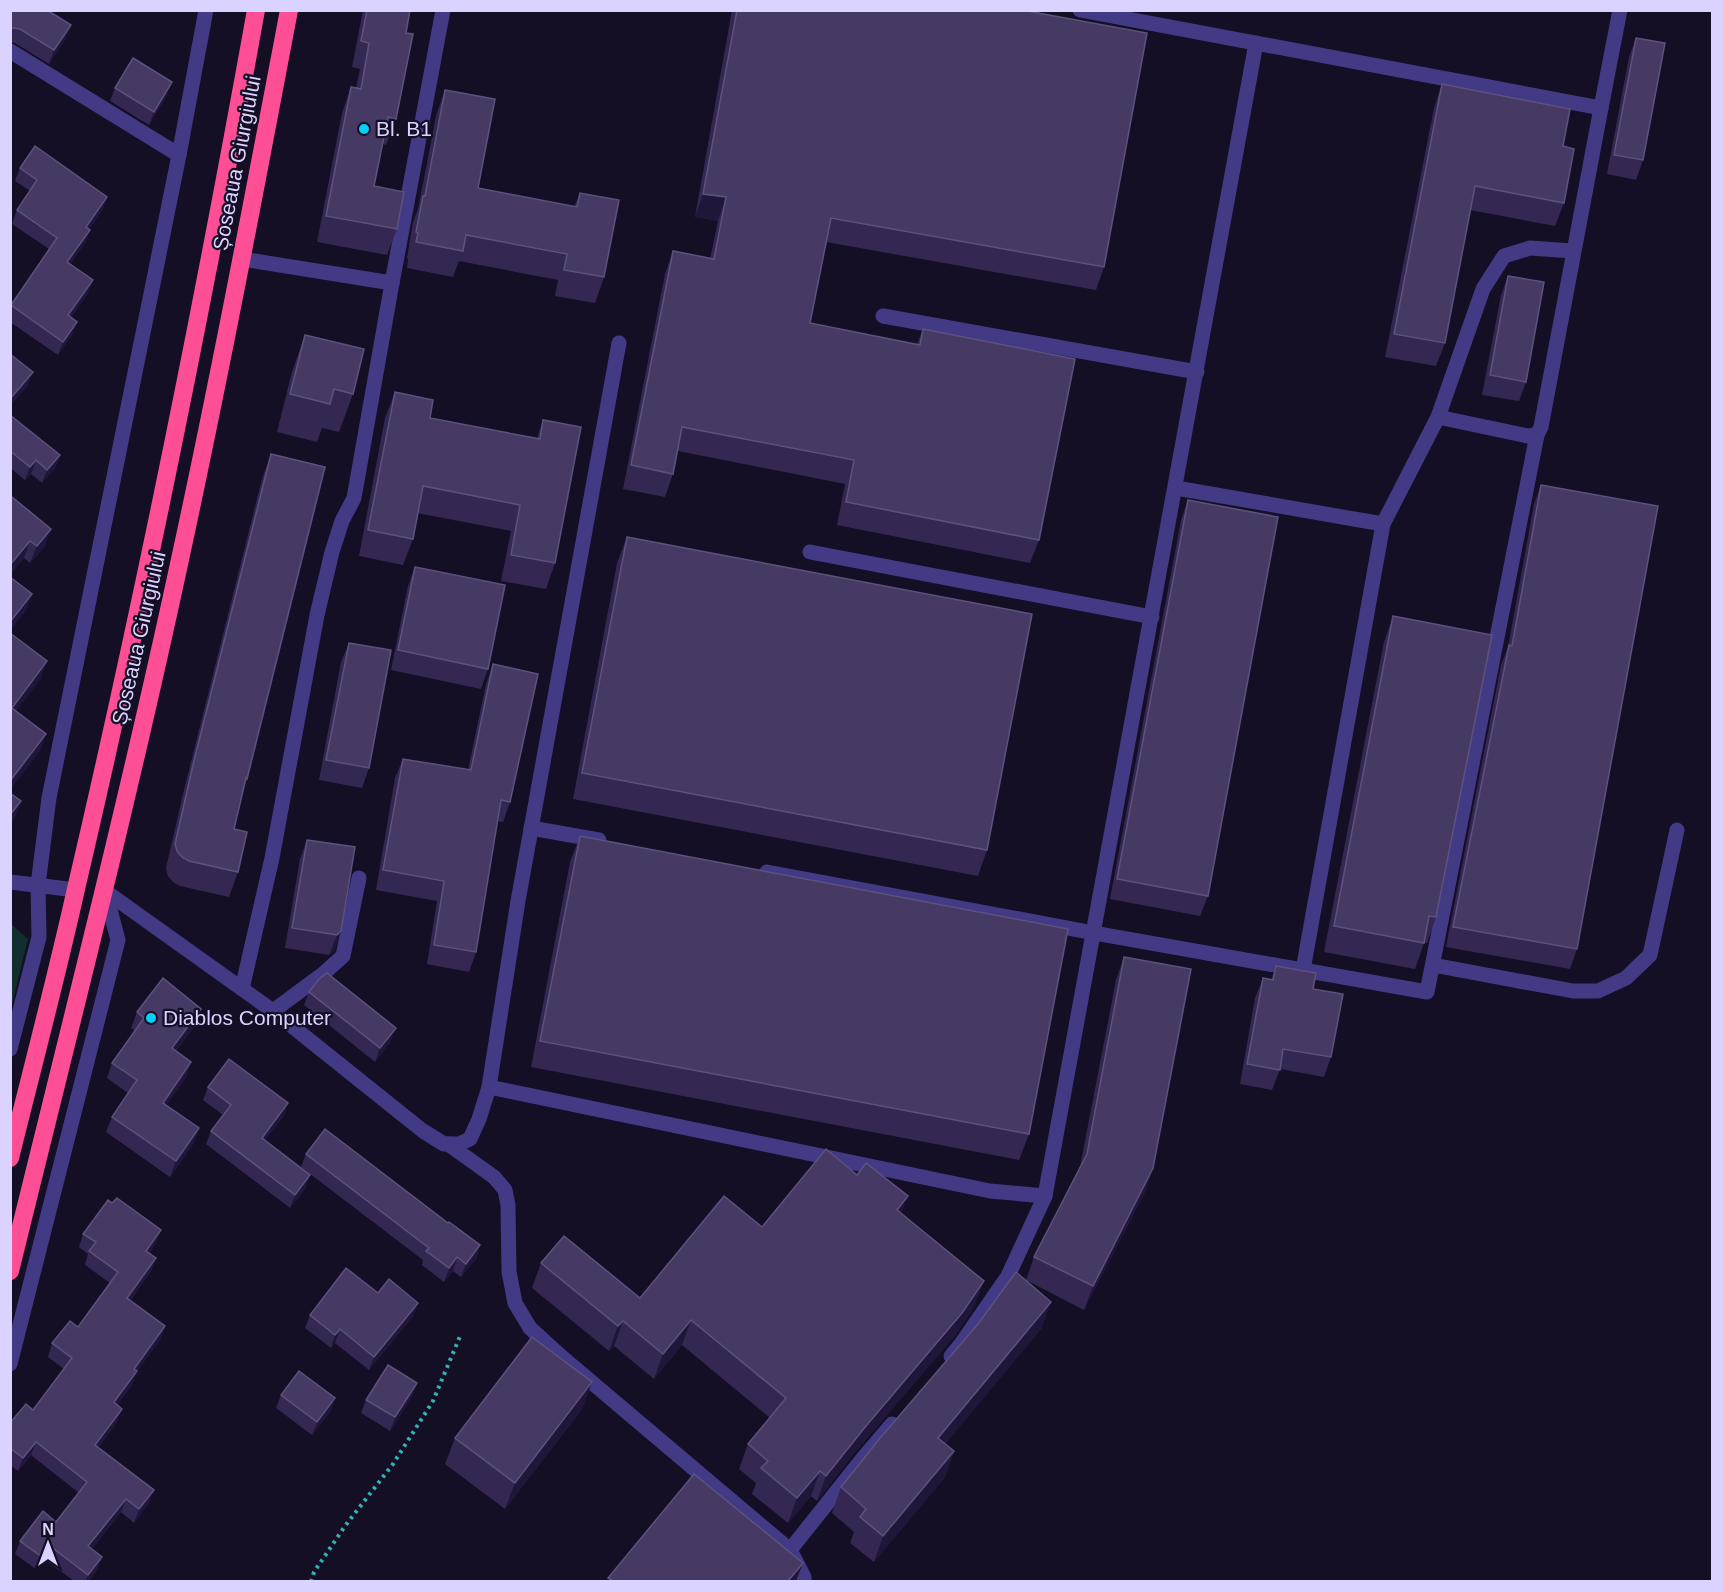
<svg xmlns="http://www.w3.org/2000/svg" width="1723" height="1592" font-family="Helvetica,sans-serif">
	<rect width="100%" height="100%" fill="#140f25"/>
	<path fill="#122e2f" d="M11,924L28,939L11,1008Z"/>
	<g fill="none" stroke-linecap="round" stroke-linejoin="round">
		<path stroke="#2fb4b6" stroke-width="4" stroke-dasharray="3 4.5" stroke-linecap="butt" d="M311,1582L314,1572L345,1526L393,1464L433,1401L461,1334"/>
		<g stroke="#423a84" stroke-width="15">
			<path d="M1080,10L1601,108L1620,10"/>
			<path d="M10,51L179,155"/>
			<path d="M242,259L392,283L354,498L342,521L332,552L317,615L272,858L242,989"/>
			<path d="M392,283L443,10"/>
			<path d="M883,316L1197,372"/>
			<path d="M1438,417L1528,436L1537,435L1541,427L1601,108"/>
			<path d="M1176,488L1383,524"/>
			<path d="M810,552L1152,617"/>
			<path d="M531,828L599,840"/>
			<path d="M767,872L1094,933L1427,992L1537,435"/>
			<path d="M10,882L76,890"/>
			<path d="M105,891L273,1011L423,1131L444,1144H459L470,1139L479,1119L489,1087L518,901L619,343"/>
			<path d="M1433,965L1573,991H1598L1626,978L1650,955L1677,830"/>
			<path d="M1303,970L1383,524L1438,417L1483,289L1504,256L1530,248L1573,251"/>
			<path d="M273,1011L323,974L343,956L359,878"/>
			<path d="M10,1049L39,937L38,885L49,798L179,155L206,10"/>
			<path d="M489,1087L990,1191L1045,1196"/>
			<path d="M448,1144L494,1177L505,1190L508,1205L509,1272L515,1303L530,1328L563,1358L790,1550L804,1577V1582"/>
			<path d="M951,1356L961,1344L1008,1276L1045,1196L1256,43"/>
			<path d="M10,1364L118,940L105,891"/>
			<path d="M790,1550L864,1457L892,1424"/>
		</g>
		<g stroke="#fe4f96" stroke-width="18">
			<path d="M10,1158C32,1069 56,979 76,889C144,598 203,305 256,10"/>
			<path d="M10,1271C68,1035 128,801 179,564C219,380 254,195 289,10"/>
		</g>
	</g>
	<g fill="#342853">
		<path d="M10,10L66,38L49,64L15,43L10,42Z"/>
		<path d="M363,10H410L406,33L396,119L386,145L383,144L374,186L397,229L387,255L317,242L342,113L351,87L356,88L360,69L352,67Z"/>
		<path d="M732,10H1022L1104,267L1096,290L826,242L810,323L917,344L923,329L1039,540L1030,563L837,525L845,484L678,451L673,474L665,497L623,489L665,274L673,251L710,259L718,221L695,217Z"/>
		<path d="M1636,38L1643,160L1636,180L1607,174L1629,57Z"/>
		<path d="M1442,84L1563,146L1564,203L1555,226L1470,210L1445,343L1436,366L1385,357L1434,108Z"/>
		<path d="M115,88L167,95L149,125L110,101Z"/>
		<path d="M445,90L478,188L574,207L580,193L604,277L595,303L555,296L558,280L459,261L453,277L407,268L408,259L407,258L413,222L418,209L436,116Z"/>
		<path d="M20,168L107,197L102,211L89,229L90,230L85,243L70,264L88,293L71,318L77,322L72,335L58,355L10,322L11,305L49,249L12,224L17,210L30,191L15,181Z"/>
		<path d="M1508,276L1526,382L1519,401L1482,395L1501,295Z"/>
		<path d="M305,335L353,394L339,432L322,428L317,442L277,432L292,372Z"/>
		<path d="M395,392L430,418L537,438L543,420L555,563L546,589L501,581L511,531L417,513L413,539L403,565L359,556L385,418Z"/>
		<path d="M10,415L60,455L55,468L42,483L31,474L25,480L10,468Z"/>
		<path d="M271,454L247,779L243,789L234,829L238,872L229,897L180,886L173,882L168,876L166,868L184,790L262,479Z"/>
		<path d="M1541,485L1577,949L1570,969L1446,947L1501,665L1508,647L1534,504Z"/>
		<path d="M10,499L45,546L30,563L24,558L10,575Z"/>
		<path d="M1188,500L1208,896L1200,916L1110,899L1181,520Z"/>
		<path d="M627,537L987,850L978,876L573,799L617,563Z"/>
		<path d="M415,567L488,669L481,689L391,670L408,586Z"/>
		<path d="M1393,616L1436,917L1427,943H1424L1415,969L1324,952L1384,642Z"/>
		<path d="M349,643L369,768L362,788L319,780L341,662Z"/>
		<path d="M493,664L510,802L503,822L497,821L476,952L469,972L427,964L437,901L376,890L395,778L403,759L468,770L486,684Z"/>
		<path d="M580,836L1029,1134L1019,1160L531,1067L570,862Z"/>
		<path d="M307,840L341,931L334,951L329,955L285,948L300,859Z"/>
		<path d="M1124,957L1153,1168L1145,1192L1084,1310L1026,1280L1042,1328L945,1444L954,1451L945,1477L874,1562L850,1543L854,1532L832,1513L841,1487L1026,1280L1034,1257L1080,1167L1116,980Z"/>
		<path d="M1276,966L1313,989L1331,1057L1324,1077L1280,1069L1272,1090L1240,1084L1255,998L1263,978L1271,980Z"/>
		<path d="M309,992L391,1041L375,1062L304,1005Z"/>
		<path d="M201,1009L195,1025L176,1051L186,1078L166,1105L199,1128L193,1144L170,1177L106,1132L112,1117L128,1093L107,1078L112,1063L135,1031L131,1028L137,1012Z"/>
		<path d="M208,1087L288,1103L283,1117L265,1140L306,1188L290,1208L206,1144L211,1131L223,1115L203,1100Z"/>
		<path d="M306,1154L448,1223L480,1245L476,1259L461,1277L453,1271L444,1282L422,1265L423,1260L301,1167Z"/>
		<path d="M902,1213L975,1306L953,1338L856,1451L817,1501L811,1496L788,1523L752,1494L756,1483L739,1469L748,1444L770,1418L682,1345L654,1379L614,1346L609,1351L532,1288L541,1263L640,1298L762,1227Z"/>
		<path d="M83,1234L156,1243L149,1253L156,1258L151,1271L130,1301L165,1326L160,1340L137,1371L132,1385L117,1405V1422L98,1448L149,1503L134,1523L121,1512L92,1549L102,1557L97,1570L89,1581H74L45,1560L37,1570L15,1554L20,1541L56,1522L79,1493L31,1455L18,1471L10,1465V1423L33,1410L64,1369L48,1357L52,1343L78,1327L110,1283L85,1265L88,1254L79,1247Z"/>
		<path d="M378,1293L418,1303L413,1316L369,1370L335,1343L331,1348L305,1328L310,1315Z"/>
		<path d="M417,1383L412,1396L390,1431L361,1413L366,1400Z"/>
		<path d="M281,1395L331,1411L312,1435L276,1408Z"/>
		<path d="M583,1408L505,1509L445,1464L455,1438Z"/>
	</g>
	<g fill="#1f1639">
		<path d="M71,25L66,38L49,64L54,50Z"/>
		<path d="M172,82L167,95L149,125L154,112Z"/>
		<path d="M703,194L726,197L718,221L695,217Z"/>
		<path d="M107,197L102,211L81,240L86,227Z"/>
		<path d="M90,230L85,243L62,275L67,262Z"/>
		<path d="M93,280L88,293L64,329L68,315Z"/>
		<path d="M77,322L72,335L58,355L63,342Z"/>
		<path d="M33,372L28,386L10,406V399Z"/>
		<path d="M60,455L55,468L42,483L47,470Z"/>
		<path d="M36,460L31,474L25,480L30,467Z"/>
		<path d="M51,529L45,546L30,563L37,546Z"/>
		<path d="M30,541L24,558L10,575V565Z"/>
		<path d="M32,594L26,611L10,631V622Z"/>
		<path d="M47,661L41,679L10,719L12,708Z"/>
		<path d="M46,734L40,751L10,790V781Z"/>
		<path d="M21,801L15,818L10,824V815Z"/>
		<path d="M341,931L334,951L329,955L337,935Z"/>
		<path d="M201,1009L195,1025L166,1064L172,1048Z"/>
		<path d="M396,1028L391,1041L375,1062L380,1048Z"/>
		<path d="M191,1062L186,1078L157,1119L163,1103Z"/>
		<path d="M288,1103L283,1117L257,1151L262,1138Z"/>
		<path d="M199,1128L193,1144L170,1177L176,1161Z"/>
		<path d="M1153,1168L1145,1192L1084,1310L1093,1286Z"/>
		<path d="M310,1175L306,1188L290,1208L295,1195Z"/>
		<path d="M908,1196L899,1221L897,1210Z"/>
		<path d="M161,1230L156,1243L141,1264L146,1251Z"/>
		<path d="M480,1245L476,1259L461,1277L466,1264Z"/>
		<path d="M457,1257L453,1271L444,1282L449,1268Z"/>
		<path d="M156,1258L151,1271L122,1312L127,1298Z"/>
		<path d="M984,1281L975,1306L953,1338L856,1451L817,1501L826,1476Z"/>
		<path d="M1051,1302L1042,1328L929,1464L938,1438Z"/>
		<path d="M418,1303L413,1316L369,1370L374,1357Z"/>
		<path d="M691,1320L682,1345L654,1379L663,1354Z"/>
		<path d="M623,1321L614,1346L609,1351L618,1326Z"/>
		<path d="M165,1326L160,1340L129,1382L134,1369Z"/>
		<path d="M340,1329L335,1343L331,1348L335,1335Z"/>
		<path d="M137,1371L132,1385L109,1416L114,1402Z"/>
		<path d="M592,1382L583,1408L505,1509L515,1483Z"/>
		<path d="M417,1383L412,1396L390,1431L395,1417Z"/>
		<path d="M335,1398L331,1411L312,1435L317,1422Z"/>
		<path d="M122,1409L117,1422L90,1459L95,1445Z"/>
		<path d="M36,1442L31,1455L18,1471L23,1458Z"/>
		<path d="M954,1451L945,1477L874,1562L883,1536Z"/>
		<path d="M820,1471L811,1496L788,1523L797,1498Z"/>
		<path d="M154,1490L149,1503L134,1523L139,1509Z"/>
		<path d="M126,1499L121,1512L84,1559L88,1546Z"/>
		<path d="M50,1546L45,1560L37,1570L42,1557Z"/>
		<path d="M102,1557L97,1570L89,1581H86L88,1575Z"/>
		<path d="M803,1563L796,1581H788Z"/>
	</g>
	<g fill="#463a65" stroke="#5d527e" stroke-width="1.5">
		<path d="M10,10H47L71,25L54,50L20,29L13,28L10,27Z"/>
		<path d="M367,10H410L406,33L413,34L396,119L388,117L374,186L404,192L397,229L326,216L351,87L361,89L369,43L361,41Z"/>
		<path d="M737,10H1022L1147,33L1104,267L831,218L810,323L920,345L923,329L1075,359L1039,540L846,502L854,460L682,427L673,474L631,465L673,251L714,259L726,197L703,194Z"/>
		<path d="M1636,38L1665,43L1643,160L1614,155Z"/>
		<path d="M133,58L172,82L154,112L115,88Z"/>
		<path d="M1442,84L1570,109L1563,146L1574,149L1564,203L1475,186L1445,343L1394,334Z"/>
		<path d="M445,90L495,99L478,188L577,207L580,193L619,200L604,277L564,270L567,254L466,235L463,251L416,242L418,233L416,232L423,196H425Z"/>
		<path d="M35,146L107,197L86,227L90,230L67,262L93,280L68,315L77,322L63,342L11,305L57,238L17,210L37,180L20,168Z"/>
		<path d="M1508,276L1544,282L1526,382L1490,375Z"/>
		<path d="M305,335L364,349L353,394L334,389L330,404L290,394Z"/>
		<path d="M10,354L33,372L10,399Z"/>
		<path d="M395,392L433,400L430,418L540,439L543,420L581,427L555,563L511,555L520,505L423,486L413,539L368,530Z"/>
		<path d="M10,415L60,455L47,470L36,460L30,467L10,451Z"/>
		<path d="M271,454L325,467L247,779L246,778L234,829L247,832L238,872L189,861L182,857L177,851L175,844L193,765Z"/>
		<path d="M1541,485L1658,506L1577,949L1453,927L1509,645L1512,646Z"/>
		<path d="M12,497L51,529L37,546L30,541L10,565V499Z"/>
		<path d="M1188,500L1278,517L1208,896L1117,879Z"/>
		<path d="M627,537L1032,614L987,850L582,773Z"/>
		<path d="M415,567L505,585L488,669L398,650Z"/>
		<path d="M10,577L32,594L10,622Z"/>
		<path d="M1393,616L1492,635L1436,917L1429,916L1424,943L1334,926Z"/>
		<path d="M10,633L47,661L12,708L46,734L10,781Z"/>
		<path d="M349,643L391,650L369,768L326,760Z"/>
		<path d="M493,664L538,674L510,802L501,800L476,952L434,945L444,881L383,870L403,759L471,770Z"/>
		<path d="M10,793L21,801L10,815Z"/>
		<path d="M580,836L1068,929L1029,1134L540,1041Z"/>
		<path d="M307,840L355,847L341,931L337,935L292,928Z"/>
		<path d="M1124,957L1191,969L1153,1168L1093,1286L1034,1257L1087,1154Z"/>
		<path d="M1276,966L1316,973L1313,989L1343,994L1331,1057L1283,1049L1280,1070L1247,1064L1263,978L1273,980Z"/>
		<path d="M327,973L396,1028L380,1048L309,992L319,979Z"/>
		<path d="M163,978L201,1009L172,1048L191,1062L163,1103L199,1128L176,1161L112,1117L137,1080L112,1063L144,1018L137,1012Z"/>
		<path d="M229,1059L288,1103L262,1138L310,1175L295,1195L211,1131L231,1105L208,1087Z"/>
		<path d="M325,1129L448,1223L449,1222L480,1245L466,1264L457,1257L449,1268L426,1251L429,1248L306,1154Z"/>
		<path d="M826,1149L857,1175L866,1163L908,1196L897,1210L984,1281L962,1313L866,1426L826,1476L820,1471L797,1498L761,1468L768,1461L748,1444L786,1398L691,1320L663,1354L623,1321L618,1326L541,1263L564,1236L640,1298L724,1196L762,1227Z"/>
		<path d="M117,1198L161,1230L146,1251L156,1258L127,1298L165,1326L134,1369L137,1371L114,1402L122,1409L95,1445L154,1490L139,1509L126,1499L88,1546L102,1557L88,1575L50,1546L42,1557L20,1541L43,1511L56,1522L87,1482L36,1442L23,1458L10,1448V1423L26,1404L33,1410L72,1358L52,1343L70,1321L78,1327L118,1272L89,1251L96,1242L83,1234L108,1200L112,1203Z"/>
		<path d="M346,1268L378,1293L389,1279L418,1303L374,1357L340,1329L335,1335L310,1315Z"/>
		<path d="M1016,1272L1051,1302L938,1438L954,1451L883,1536L860,1517L866,1509L841,1487L881,1437L978,1324Z"/>
		<path d="M532,1337L592,1382L515,1483L455,1438Z"/>
		<path d="M388,1365L417,1383L395,1417L366,1400Z"/>
		<path d="M299,1371L335,1398L317,1422L281,1395Z"/>
		<path d="M694,1474L803,1563L788,1581H613L608,1578Z"/>
	</g>
	<g fill="#01d1fc" stroke="#140f25" stroke-width="2">
		<circle cx="364" cy="129" r="6"/>
		<circle cx="151" cy="1018" r="6"/>
	</g>
	<g text-anchor="middle" stroke-width="4.5" stroke-linejoin="round" paint-order="stroke">
		<g font-size="21" fill="#dbd3ff" stroke="#140f25" text-anchor="start">
			<text x="376" y="136">Bl. B1</text>
			<text x="163" y="1025">Diablos Computer</text>
		</g>
		<g font-size="21" fill="#dbd3ff" stroke="#140f25">
			<text transform="translate(237 163) rotate(-79)" y="7">Șoseaua Giurgiului</text>
			<text transform="translate(139 638) rotate(-77)" y="7">Șoseaua Giurgiului</text>
		</g>
	</g>
	<rect width="1723" height="1592" fill="none" stroke="#dbd3ff" stroke-width="24"/>
	<g transform="translate(48 1544)" stroke="#140f25" stroke-width="4.5" paint-order="stroke">
	<path d="M0-4.5L10 22L0 15L-10 22Z" fill="#dbd3ff"/>
	<text y="-9" font-size="16" font-weight="bold" text-anchor="middle" fill="#dbd3ff">N</text>
	</g>
</svg>
